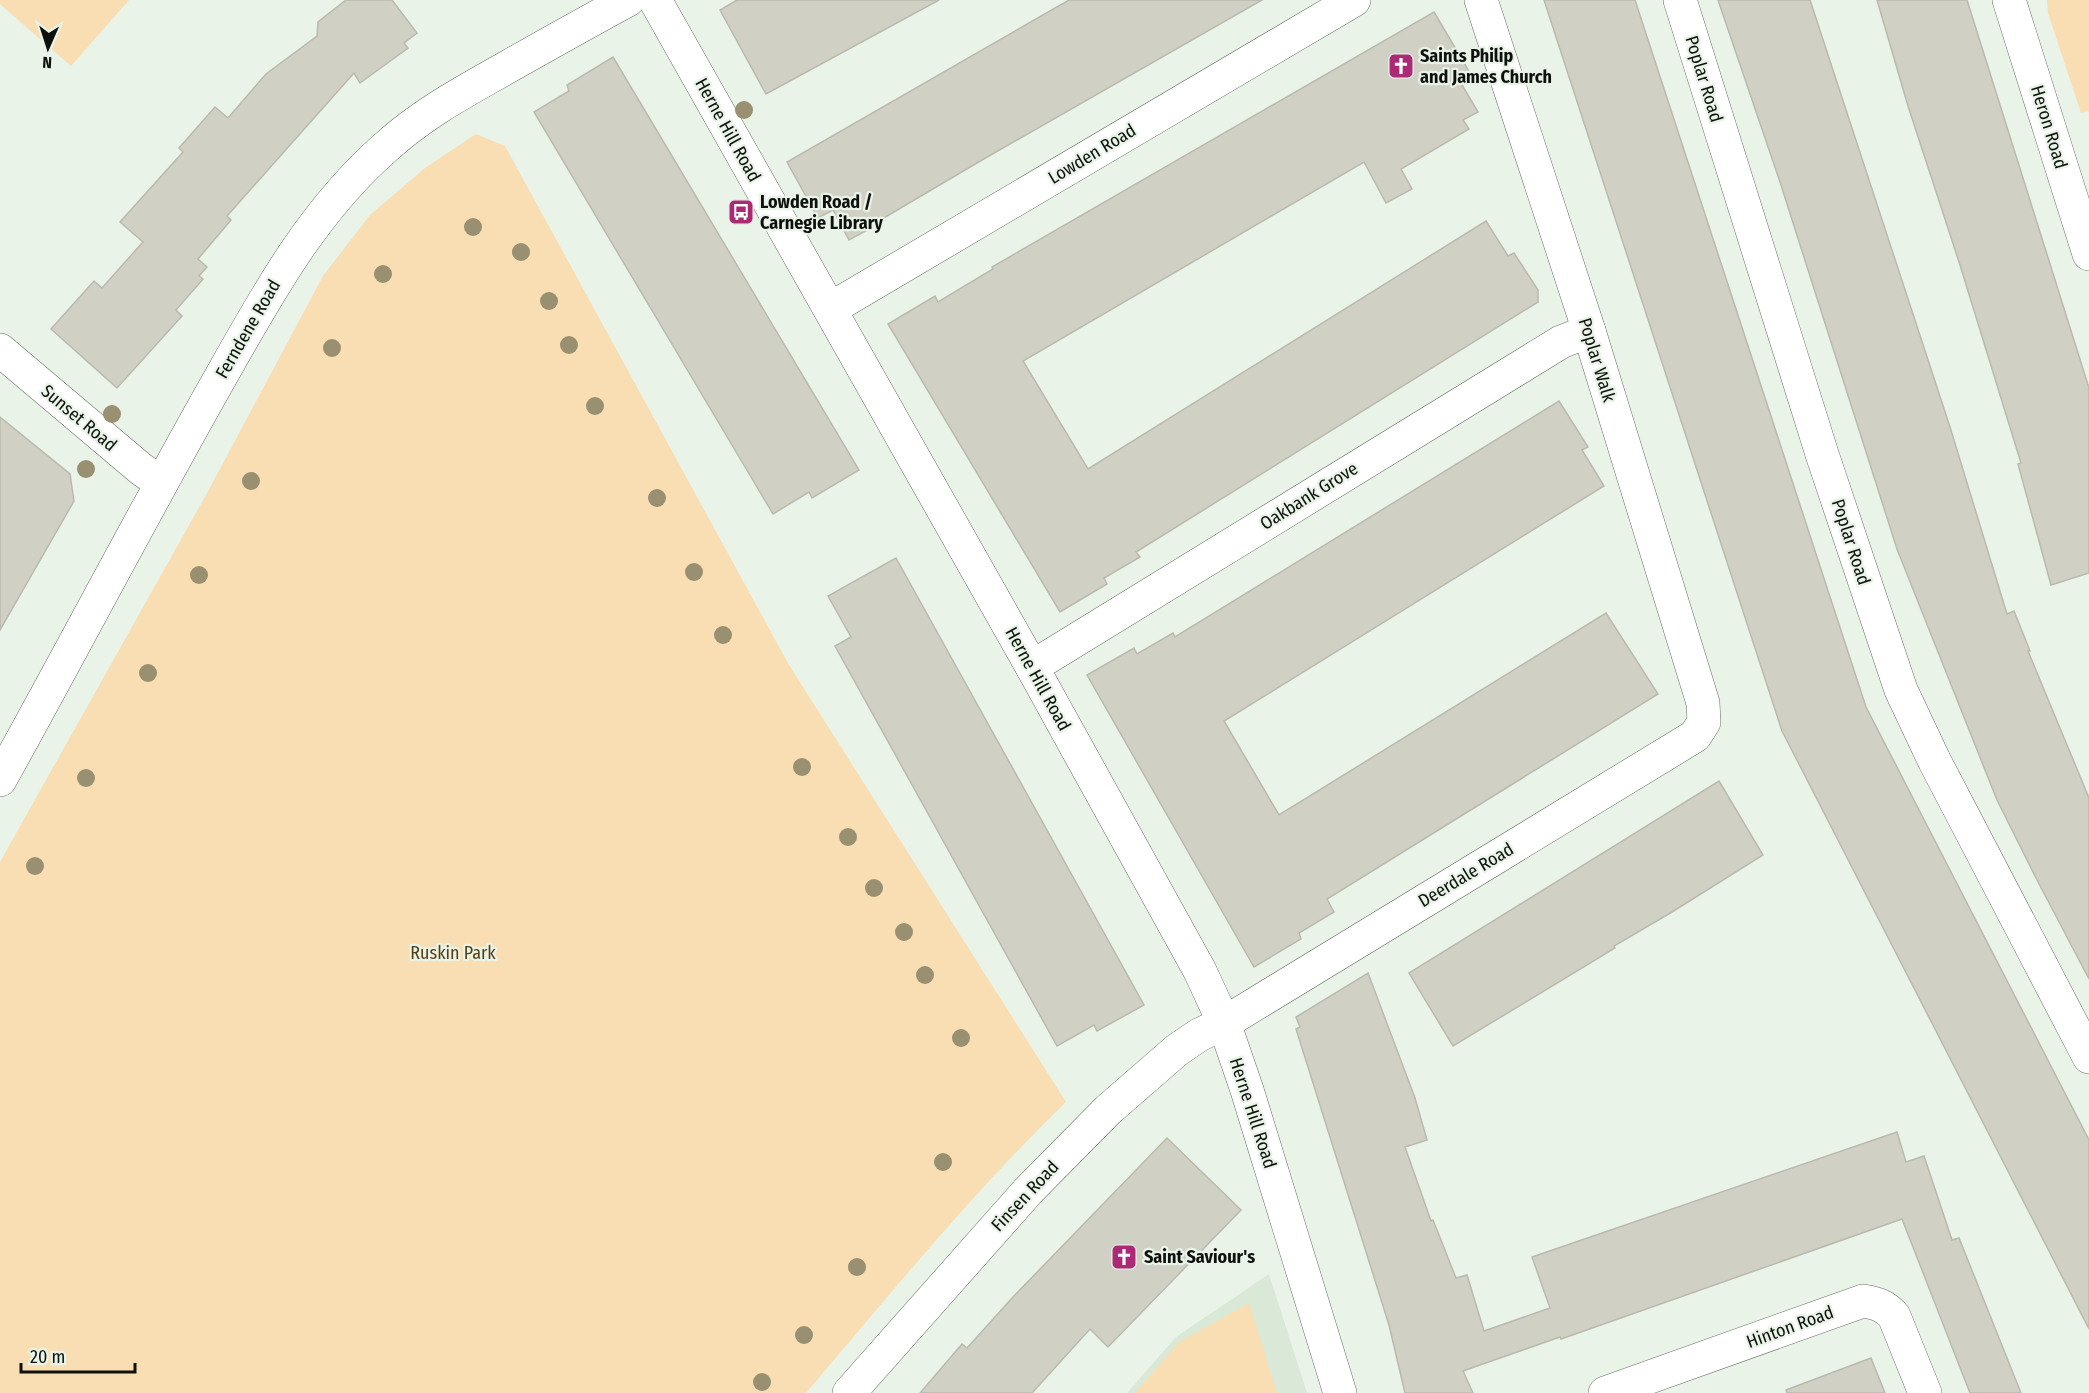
<svg xmlns="http://www.w3.org/2000/svg" width="2089" height="1393" font-family="'Fira Sans Condensed',sans-serif">
	<rect width="100%" height="100%" fill="#e9f3e8"/>
	<path fill="#d9e8d7" d="M1269,1274L1307,1393H1127L1176,1337Z"/>
	<g fill="#f8deb2">
		<path d="M0,0H129L71,66L0,4Z"/>
		<path d="M2047,0H2089V111L2081,113L2048,13Z"/>
		<path d="M476,134L505,146L789,665L1066,1102C973,1192 890,1294 806,1393H0V862L206,495L323,276L370,215L425,168Z"/>
		<path d="M1249,1303L1277,1393H1135L1179,1342Z"/>
	</g>
	<g fill="#d0d1c4" stroke="#b9baad" stroke-width="1.5">
		<path d="M346,0H392L417,33L404,43L408,48L360,83L354,73L227,216L231,220L198,259L207,267L199,276L203,279L176,310L182,316L117,388L51,329L94,281L102,288L143,242L120,222L183,152L179,148L215,107L228,118L266,74L317,36L318,22Z"/>
		<path d="M737,0H939L766,94L720,10Z"/>
		<path d="M1069,0H1262L982,160L882,219V222L849,240L833,210L818,218L787,162Z"/>
		<path d="M1544,0H1635L1866,707L2089,1140V1329L1782,731Z"/>
		<path d="M1718,0H1810L1950,427L2007,614L2014,611L2030,651H2028L2089,798V979L2037,880L1997,800L1897,549L1780,182Z"/>
		<path d="M1877,0H1967L2089,388V573L2051,585L2018,464L2021,463L1960,265L1908,106Z"/>
		<path d="M1434,12L1473,78L1462,85L1478,112L1463,120L1469,129L1401,169L1412,189L1386,203L1364,162L1023,361L1088,469L1486,221L1508,256L1514,253L1538,290V302L1136,552L1140,557L1104,578L1107,584L1060,612L888,324L935,296L938,302L993,269L992,267Z"/>
		<path d="M613,57L859,470L812,498L809,492L773,514L534,112L569,91L567,85Z"/>
		<path d="M1559,401L1588,447L1582,450L1604,486L1224,721L1279,815L1606,613L1658,694L1327,899L1334,912L1299,933L1301,939L1254,967L1087,675L1134,648L1137,654L1173,633L1175,637Z"/>
		<path d="M0,417L70,474L74,501L0,630Z"/>
		<path d="M896,558L1144,1005L1097,1031L1094,1025L1057,1046L835,646L851,637L828,596Z"/>
		<path d="M1719,781L1763,855L1672,912L1614,946L1615,948L1453,1046L1409,973Z"/>
		<path d="M1368,973L1415,1098L1427,1140L1405,1147L1431,1221L1433,1220L1456,1278L1467,1275L1484,1331L1550,1308L1532,1257L1897,1132L1906,1162L1924,1156L1952,1240L1959,1238L2021,1393H1970L1902,1219L1561,1339L1560,1337L1463,1371L1473,1393H1405L1389,1325L1296,1029L1300,1027L1296,1017Z"/>
		<path d="M1167,1138L1241,1210L1108,1347L1090,1329L1032,1393H920L962,1344L967,1348L1013,1297Z"/>
		<path d="M1871,1358L1885,1393H1787L1786,1390Z"/>
	</g>
	<g fill="none" stroke-linecap="round" stroke-linejoin="round">
		<g stroke="#697168" stroke-width="34">
			<g id="minor">
				<path d="M655,0L1032,667L1200,971L1224,1023L1247,1090L1340,1393"/>
				<path d="M1680,0L1822,454L1901,690L1934,760L2089,1057"/>
				<path d="M2009,0L2089,254"/>
				<path d="M830,309L1354,0"/>
				<path d="M0,350L141,469L161,483"/>
				<path d="M1032,667L1561,342L1589,331"/>
				<path d="M0,780C71,652 139,522 211,394C261,306 308,215 386,147C423,113 467,90 511,65C550,43 589,21 628,0"/>
				<path d="M849,1393L1028,1191L1108,1110L1177,1050L1199,1035L1224,1023L1695,736L1704,722L1703,703L1589,331L1481,0"/>
				<path d="M1605,1393L1863,1301C1877,1303 1885,1306 1894,1316L1925,1393"/>
			</g>
		</g>
		<use href="#minor" stroke="#fff" stroke-width="33"/>
	</g>
	<g fill="#989071">
		<circle cx="744" cy="110" r="9"/>
		<circle cx="473" cy="227" r="9"/>
		<circle cx="521" cy="252" r="9"/>
		<circle cx="383" cy="274" r="9"/>
		<circle cx="549" cy="301" r="9"/>
		<circle cx="569" cy="345" r="9"/>
		<circle cx="332" cy="348" r="9"/>
		<circle cx="595" cy="406" r="9"/>
		<circle cx="112" cy="414" r="9"/>
		<circle cx="86" cy="469" r="9"/>
		<circle cx="251" cy="481" r="9"/>
		<circle cx="657" cy="498" r="9"/>
		<circle cx="694" cy="572" r="9"/>
		<circle cx="199" cy="575" r="9"/>
		<circle cx="723" cy="635" r="9"/>
		<circle cx="148" cy="673" r="9"/>
		<circle cx="802" cy="767" r="9"/>
		<circle cx="86" cy="778" r="9"/>
		<circle cx="848" cy="837" r="9"/>
		<circle cx="35" cy="866" r="9"/>
		<circle cx="874" cy="888" r="9"/>
		<circle cx="904" cy="932" r="9"/>
		<circle cx="925" cy="975" r="9"/>
		<circle cx="961" cy="1038" r="9"/>
		<circle cx="943" cy="1162" r="9"/>
		<circle cx="857" cy="1267" r="9"/>
		<circle cx="804" cy="1335" r="9"/>
		<circle cx="762" cy="1382" r="9"/>
	</g>
	<defs>
		<g id="church-square" transform="scale(1.35)"><rect x="-9" y="-9" width="18" height="18" rx="4" fill="#ac2a75" stroke="#e9f3e8"/><path d="M-1.2-6h2.4v3.5h3.3v2.4h-3.3V6h-2.4V-.1h-3.3v-2.4h3.3Z" fill="#fff"/></g>
		<g id="bus-square" transform="scale(1.35)"><rect x="-9" y="-9" width="18" height="18" rx="4" fill="#ac2a75" stroke="#e9f3e8"/><path d="M-5-6H5V4H4V6H2V4H-2V6H-4V4H-5ZM-3.5-4V0h7V-4ZM-3.5 1.2v1.5H-2V1.2ZM2 1.2v1.5H3.5V1.2Z" fill="#fff"/></g>
	</defs>
	<g fill-rule="evenodd">
		<use href="#church-square" x="1401" y="66"/>
		<use href="#bus-square" x="741" y="212"/>
		<use href="#church-square" x="1124" y="1257"/>
	</g>
	<g text-anchor="middle" stroke-width="4.5" stroke-linejoin="round" paint-order="stroke">
		<g font-size="18" font-weight="bold" fill="#0e110d" stroke="#e9f3e8" text-anchor="start">
			<text x="1420" y="62">Saints Philip<tspan x="1420" dy="21">and James Church</tspan></text>
			<text x="760" y="208">Lowden Road /<tspan x="760" dy="21">Carnegie Library</tspan></text>
			<text x="1144" y="1263">Saint Saviour's</text>
		</g>
		<g font-size="18" fill="#0e110d" stroke="#e9f3e8">
			<text transform="translate(1704 79) rotate(73)" y="6">Poplar Road</text>
			<text transform="translate(2049 127) rotate(73)" y="6">Heron Road</text>
			<text transform="translate(728 130) rotate(61)" y="6">Herne Hill Road</text>
			<text transform="translate(1092 154) rotate(-31)" y="6">Lowden Road</text>
			<text transform="translate(248 329) rotate(-60)" y="6">Ferndene Road</text>
			<text transform="translate(1597 360) rotate(73)" y="6">Poplar Walk</text>
			<text transform="translate(79 418) rotate(40)" y="6">Sunset Road</text>
			<text transform="translate(1309 496) rotate(-32)" y="6">Oakbank Grove</text>
			<text transform="translate(1851 542) rotate(72)" y="6">Poplar Road</text>
			<text transform="translate(1038 679) rotate(61)" y="6">Herne Hill Road</text>
			<text transform="translate(1466 875) rotate(-31)" y="6">Deerdale Road</text>
			<text transform="translate(1253 1113) rotate(72)" y="6">Herne Hill Road</text>
			<text transform="translate(1025 1196) rotate(-47)" y="6">Finsen Road</text>
			<text transform="translate(1790 1327) rotate(-20)" y="6">Hinton Road</text>
		</g>
		<g font-size="18" fill="#563f0f" stroke="#e9f3e8">
			<text x="453" y="959">Ruskin Park</text>
		</g>
	</g>
	<g transform="translate(48 48) rotate(183)" stroke="#e9f3e8" stroke-width="4.5" paint-order="stroke">
	<path d="M0-4.5L10 22L0 15L-10 22Z" fill="#0e110d"/>
	<text y="-9" font-size="16" font-weight="bold" text-anchor="middle" fill="#0e110d">N</text>
	</g>
	<path d="M21 1363v9h114v-9" fill="none" stroke="#0e110d" stroke-width="3"/>
	<text x="30" y="1363" font-size="18" fill="#0e110d" stroke="#e9f3e8" stroke-width="4.5" paint-order="stroke">20 m</text>
</svg>
